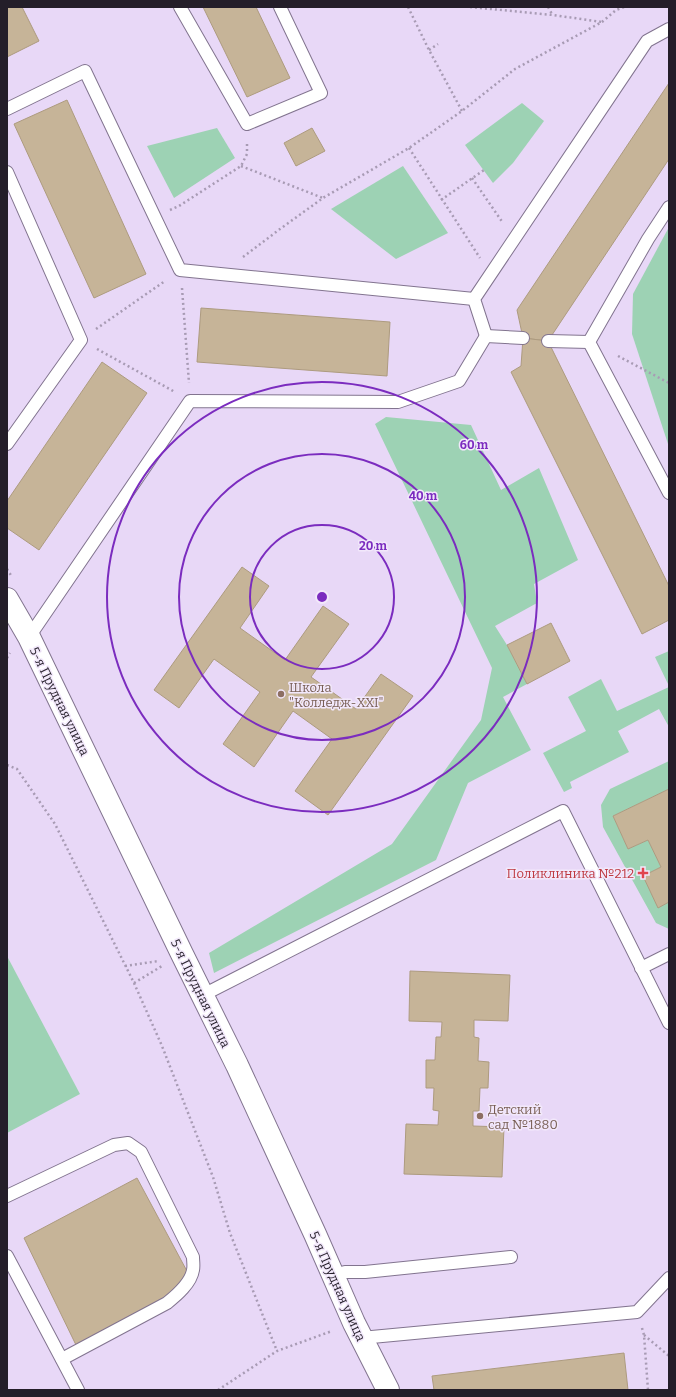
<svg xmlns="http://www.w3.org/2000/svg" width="676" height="1397" font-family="Bitter,serif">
	<rect width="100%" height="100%" fill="#e8d8f7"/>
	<g fill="#9dd2b4">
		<path d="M522,103L544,121L513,163L493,183L465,145Z"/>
		<path d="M217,128L235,158L174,198L147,146Z"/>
		<path d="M403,166L448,233L396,259L331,209Z"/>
		<path d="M669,227V447L632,334L633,294Z"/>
		<path d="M386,417L471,425L501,490L539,468L578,560L534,584L537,603L495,626L507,645L527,684L503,697L531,750L468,783L436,860L214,973L209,953L392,844L481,720L492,668L375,424Z"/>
		<path d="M669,651V686L655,657Z"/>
		<path d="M601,679L617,711L669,687V727L659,709L618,731L629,752L570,782L572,788L564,792L543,753L586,731L568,697Z"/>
		<path d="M669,761V789L613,816L628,849L648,840L661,867L643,876L658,907L669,902V929L656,923L603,827L601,805L610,789Z"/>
		<path d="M7,956L80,1094L7,1133Z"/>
	</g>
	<g fill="#c6b498" stroke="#ad9b7f">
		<path d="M7,7H22L39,41L7,57Z"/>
		<path d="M203,7H256L290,78L247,97Z"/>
		<path d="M669,83V159L548,341L523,338L517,310Z"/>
		<path d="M67,100L146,274L94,298L14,124Z"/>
		<path d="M312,128L325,151L296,166L284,143Z"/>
		<path d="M201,308L390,322L387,376L197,362Z"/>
		<path d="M523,338L548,341L669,586V620L642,634L511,372L521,366Z"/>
		<path d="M102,362L147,393L39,550L7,528V501Z"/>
		<path d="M242,567L269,586L240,628L285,660L323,606L349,624L311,677L356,709L381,674L413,696L328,815L295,791L332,739L293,711L254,767L223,744L260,692L214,659L179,708L154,690Z"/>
		<path d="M551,623L570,661L527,684L507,645Z"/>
		<path d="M669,789V902L658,908L643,876L661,867L648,840L628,849L613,816Z"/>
		<path d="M410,971L510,975L508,1021L474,1020V1037L479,1038L478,1061L489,1062L488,1088H480L479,1111H473V1126L504,1127L502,1177L404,1174L406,1124L438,1125L439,1111L433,1110L434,1088H426V1060H435L436,1037H441L442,1022L409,1021Z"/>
		<path d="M137,1178L188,1273L174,1293L76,1345L24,1238Z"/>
		<path d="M624,1353L628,1390H434L432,1376Z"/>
	</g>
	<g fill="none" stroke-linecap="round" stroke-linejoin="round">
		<g stroke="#82748f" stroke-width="14">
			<g id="service">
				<path d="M180,7L247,124L321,93L280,7"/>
				<path d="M7,109L85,71L180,270L474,299"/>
				<path d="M7,172L81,340L7,444"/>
				<path d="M669,207L648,239L589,342L669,493"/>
				<path d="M486,336L474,299L647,41L669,29"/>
				<path d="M548,341L589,342"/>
				<path d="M29,637L190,401L398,402L459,381L486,336L523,338"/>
				<path d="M641,968L669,954"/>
				<path d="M203,995L563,811L669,1023"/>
				<path d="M7,1196L114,1145L128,1143L141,1152L193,1257C193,1261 194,1266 193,1270C191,1283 177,1295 167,1303L62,1359"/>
				<path d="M7,1256L78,1390"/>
				<path d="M333,1275L345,1272H365L511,1257"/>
				<path d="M361,1338L637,1312L669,1278"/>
			</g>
		</g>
		<g stroke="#82748f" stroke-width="24">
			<path id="minor" d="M7,599L29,637L182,954L237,1065L315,1234L354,1323L388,1390"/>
		</g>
		<g stroke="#a89bb4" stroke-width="2.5" stroke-dasharray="2 3" stroke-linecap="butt">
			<path d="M408,7L429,50L462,111"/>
			<path d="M470,7L553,15L602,22"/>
			<path d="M548,7L552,14"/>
			<path d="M429,50L438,44"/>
			<path d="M409,148L480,258"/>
			<path d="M241,166L323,198"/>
			<path d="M472,178L503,223"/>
			<path d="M441,200L484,170"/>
			<path d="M170,210L179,206L241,166L247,154V142"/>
			<path d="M243,257L280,229L323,198L409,148L462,111L515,69L602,22L616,10L624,7"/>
			<path d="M182,288L189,383"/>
			<path d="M96,329L165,281"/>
			<path d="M97,349L175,392"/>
			<path d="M618,356L669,383"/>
			<path d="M7,569L12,577"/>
			<path d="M7,658L10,653"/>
			<path d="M7,765L17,769L55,824L134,983L162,1046L213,1177L230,1233L277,1351"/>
			<path d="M125,966L159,961"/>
			<path d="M134,983L162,966"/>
			<path d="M642,1328L644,1335L648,1390"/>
			<path d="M644,1335L669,1356"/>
			<path d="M218,1390L277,1351L332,1331"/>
		</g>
		<use href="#service" stroke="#fff" stroke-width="12"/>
		<use href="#minor" stroke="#fff" stroke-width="22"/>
	</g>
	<g fill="none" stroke="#7b2cbf" stroke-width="2">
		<circle cx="322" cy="597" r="72"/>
		<circle cx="322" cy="597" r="143"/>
		<circle cx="322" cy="597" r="215"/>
	</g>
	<g fill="#8d6e63" stroke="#f2e8fb" stroke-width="1.5">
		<circle cx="281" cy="694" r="4"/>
		<circle cx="480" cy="1116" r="4"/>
	</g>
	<path fill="#e0444e" stroke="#f2e8fb" stroke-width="1.5" d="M641 867h4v4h4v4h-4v4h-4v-4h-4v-4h4z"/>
	<g text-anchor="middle" stroke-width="3" stroke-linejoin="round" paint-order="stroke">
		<g font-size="13" fill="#785e54" stroke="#f2e8fb" text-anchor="start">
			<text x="289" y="692">Школа<tspan x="289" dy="15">"Колледж-XXI"</tspan></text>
			<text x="488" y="1114">Детский<tspan x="488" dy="15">сад №1880</tspan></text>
		</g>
		<g font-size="13" fill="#241e29" stroke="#f2e8fb">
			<text transform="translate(60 701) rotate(64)" y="5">5-я Прудная улица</text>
			<text transform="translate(201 993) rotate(64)" y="5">5-я Прудная улица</text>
			<text transform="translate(338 1286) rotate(66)" y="5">5-я Прудная улица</text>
		</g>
		<g font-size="13" fill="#be3a42" stroke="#f2e8fb" text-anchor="end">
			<text x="634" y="878">Поликлиника №212</text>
		</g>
	</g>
	<circle cx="322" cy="597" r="6" fill="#7b2cbf" stroke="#f2e8fb" stroke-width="2"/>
	<g font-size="12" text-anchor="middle" font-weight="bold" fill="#7b2cbf" stroke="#f2e8fb" stroke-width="3" stroke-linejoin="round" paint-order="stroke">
		<text x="474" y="449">60 m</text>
		<text x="423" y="500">40 m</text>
		<text x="373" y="550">20 m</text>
	</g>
	<rect width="676" height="1397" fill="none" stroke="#241e29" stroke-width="16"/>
</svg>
